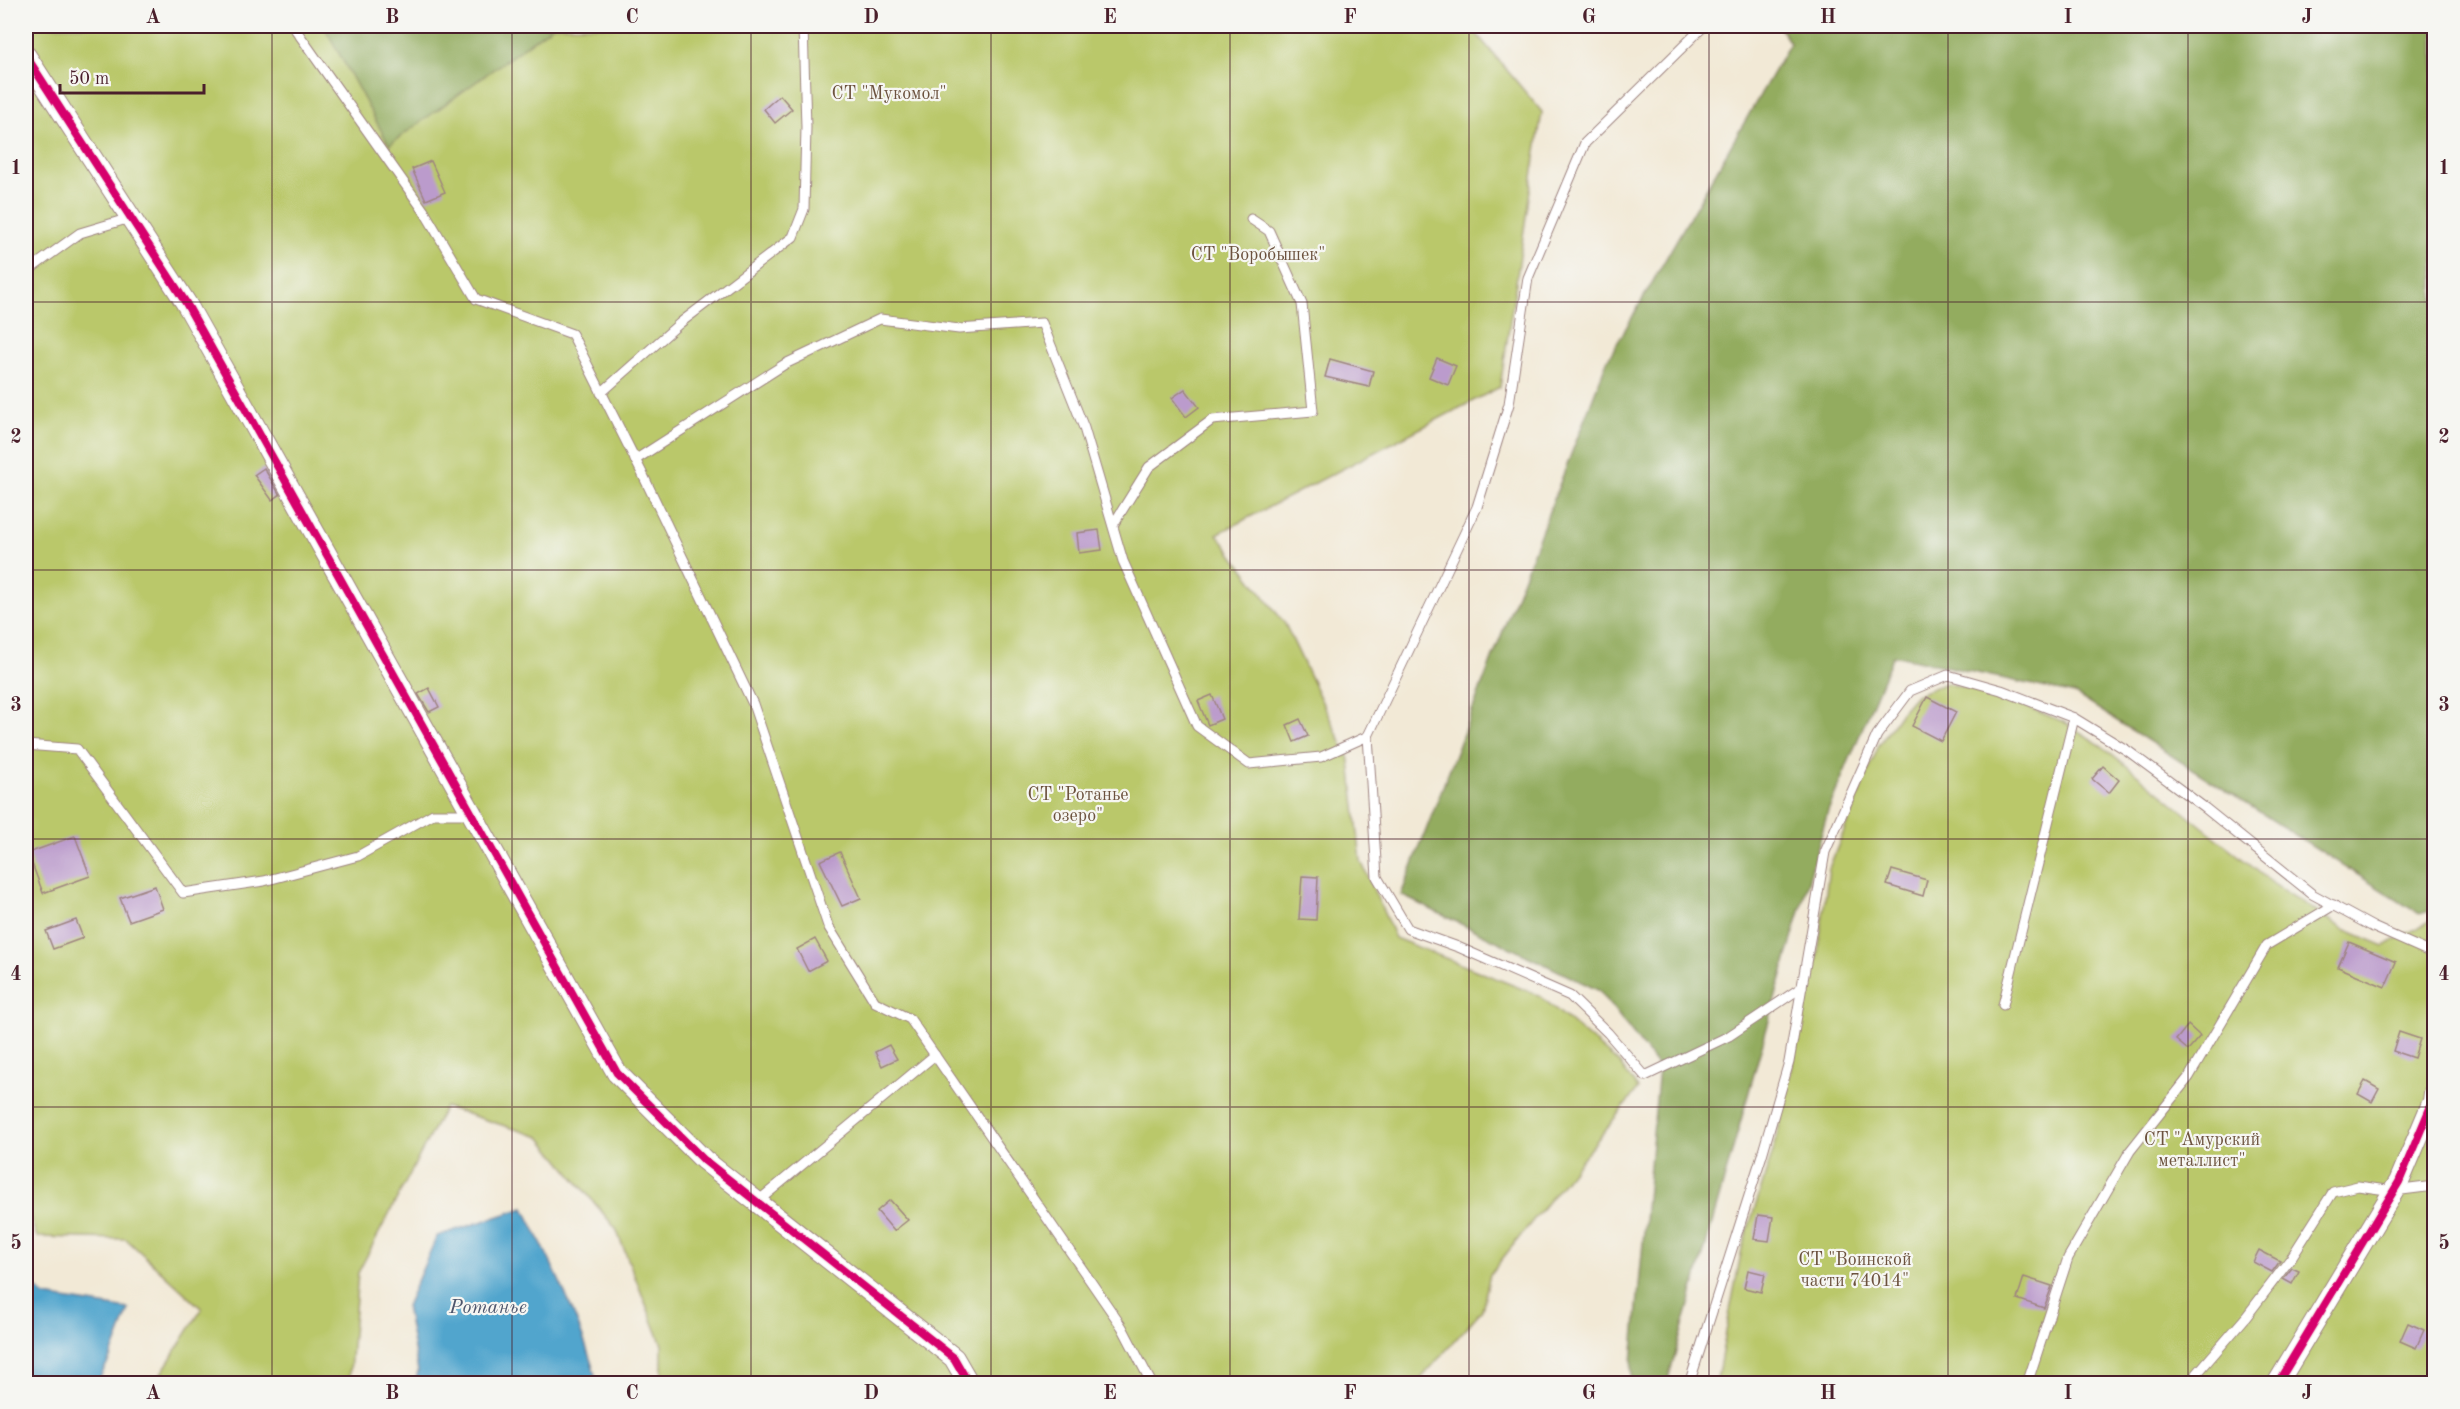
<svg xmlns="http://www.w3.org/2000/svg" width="2460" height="1409" font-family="'Old Standard TT',serif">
	<rect width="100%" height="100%" fill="#f6f6f2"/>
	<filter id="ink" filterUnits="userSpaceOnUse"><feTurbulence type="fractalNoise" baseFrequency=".0167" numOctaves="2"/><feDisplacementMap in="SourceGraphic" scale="12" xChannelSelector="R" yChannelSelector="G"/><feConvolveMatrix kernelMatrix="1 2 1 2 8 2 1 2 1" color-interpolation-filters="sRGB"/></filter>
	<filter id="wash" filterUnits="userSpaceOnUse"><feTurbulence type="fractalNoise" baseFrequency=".008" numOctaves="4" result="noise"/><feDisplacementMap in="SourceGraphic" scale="24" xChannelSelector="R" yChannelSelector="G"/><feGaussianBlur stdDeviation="1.35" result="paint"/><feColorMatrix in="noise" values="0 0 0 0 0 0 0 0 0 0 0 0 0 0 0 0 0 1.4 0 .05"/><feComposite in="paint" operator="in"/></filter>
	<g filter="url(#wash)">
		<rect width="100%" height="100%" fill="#f2e9d6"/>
		<g fill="#bac86a" stroke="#82744a" stroke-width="1.5">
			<path d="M26,26H1470L1542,112L1500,387L1217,534L1285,624L1350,761L1361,861L1395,938L1540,996L1620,1064L1638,1089L1490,1274L1482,1310L1417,1383H662V1345L616,1229L540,1137L445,1107L358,1273L349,1383H155L202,1309L126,1239L37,1237L26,1207Z"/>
			<path d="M1946,683L1999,696L2064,722L2102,746L2275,885L2344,929L2384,946L2434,919V1383L1716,1384L1742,1248L1776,1142L1791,1069L1817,960L1829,868L1879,745L1901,712L1916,695Z"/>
		</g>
		<g fill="#93ac5e" stroke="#6e6644" stroke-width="1.5">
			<path d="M324,26H553L389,145Z"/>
			<path d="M1779,26H2434V910L2419,914L2075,694L1893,655L1828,811L1667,1383L1630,1384L1659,1068L1600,991L1401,895L1607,361L1790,43Z"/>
		</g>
		<g fill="#51a5cd" stroke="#4e627c" stroke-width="1.5">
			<path d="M524,1208C552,1265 582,1322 597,1383H415L418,1371L406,1306L437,1236Z"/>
			<path d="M26,1281L45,1296L129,1309L111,1356L97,1383H26Z"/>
		</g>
		<g id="blocks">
			<g fill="#bb9bcc">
				<path d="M780,95L792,109L775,123L764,109Z"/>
				<path d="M431,161L445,192L426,200L412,169Z"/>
				<path d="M1437,358L1456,366L1448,385L1429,377Z"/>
				<path d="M1330,359L1373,371L1369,387L1325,377Z"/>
				<path d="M1185,389L1199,407L1186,417L1172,398Z"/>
				<path d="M264,468L280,495L272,500L254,475Z"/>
				<path d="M1099,530L1102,550L1079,553L1077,533Z"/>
				<path d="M429,688L439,707L429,712L418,694Z"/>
				<path d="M1212,695L1222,719L1208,725L1198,701Z"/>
				<path d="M1927,697L1956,712L1941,741L1912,726Z"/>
				<path d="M1300,719L1308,736L1294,742L1287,725Z"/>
				<path d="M2103,766L2119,780L2109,793L2092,779Z"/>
				<path d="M75,836L90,876L43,893L28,853Z"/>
				<path d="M840,852L861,898L842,906L820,861Z"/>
				<path d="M1892,870L1927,880L1923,896L1887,885Z"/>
				<path d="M1302,876L1318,877L1316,920L1299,919Z"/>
				<path d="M155,886L163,909L129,921L120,898Z"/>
				<path d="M76,920L83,938L53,949L46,931Z"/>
				<path d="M815,939L827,961L808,971L797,949Z"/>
				<path d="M2349,942L2396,962L2385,987L2338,967Z"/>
				<path d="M2188,1025L2200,1036L2188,1050L2176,1040Z"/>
				<path d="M2399,1032L2420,1039L2414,1058L2393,1051Z"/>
				<path d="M889,1045L897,1059L882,1066L875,1052Z"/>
				<path d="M2365,1081L2379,1089L2372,1102L2358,1094Z"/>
				<path d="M890,1200L908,1220L894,1231L877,1211Z"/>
				<path d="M1758,1215L1773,1217L1769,1241L1754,1239Z"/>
				<path d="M2259,1250L2280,1261L2272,1272L2253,1262Z"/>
				<path d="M2292,1268L2299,1271L2292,1284L2283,1279Z"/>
				<path d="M1748,1270L1765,1274L1761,1292L1744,1288Z"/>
				<path d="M2024,1277L2052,1286L2044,1308L2017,1299Z"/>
				<path d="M2408,1323L2424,1330L2416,1348L2400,1341Z"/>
			</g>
		</g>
	</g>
	<g filter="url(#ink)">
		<use href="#blocks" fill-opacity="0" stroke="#9e8480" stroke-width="1.5"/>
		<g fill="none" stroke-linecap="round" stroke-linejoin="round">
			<g stroke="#9e8480" stroke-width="11">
				<g id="service">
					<path d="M293,26L424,211L476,299L572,334L642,473L753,704L828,926L875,1002L910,1019L1122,1327L1152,1384"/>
					<path d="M1704,26L1585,143L1528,278L1509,404L1477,507L1368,736L1377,877L1408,929L1458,947L1570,996L1608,1033L1645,1076L1729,1036L1802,987"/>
					<path d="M26,272L80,233L130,218"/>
					<path d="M601,393L680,323L793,237L804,209L806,127L803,26"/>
					<path d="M635,460L785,364L880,319L959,329L1042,323L1084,428L1123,561L1197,726L1249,764L1321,757L1368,736"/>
					<path d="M1113,525L1149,467L1212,420L1313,411L1302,304L1269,231L1251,219"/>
					<path d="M26,745L77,749L183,893L264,881L358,856L433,814H472"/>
					<path d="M2003,1005L2074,718L2128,751L2205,808L2312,894L2373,927L2434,954"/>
					<path d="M757,1202L935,1055"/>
					<path d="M1689,1384L1762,1155L1789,1062L1825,852L1877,735L1910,691L1948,675L2001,690L2074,718"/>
					<path d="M2027,1384L2068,1258L2130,1151L2189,1077L2267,945L2334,905"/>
					<path d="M2117,1384H2124"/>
					<path d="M2188,1384L2246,1317L2291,1258L2333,1192L2358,1186L2394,1191L2434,1186"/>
				</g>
			</g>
			<g stroke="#9e8480" stroke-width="22">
				<g id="minor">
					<path d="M26,56L186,303L617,1073L704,1160L954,1358L969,1384"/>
					<path d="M2277,1384L2399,1182L2433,1101L2434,1093"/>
				</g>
			</g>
			<use href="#service" stroke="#fff" stroke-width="9"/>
			<use href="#minor" stroke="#fff" stroke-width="20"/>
			<g stroke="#f6f6f2" stroke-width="11">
				<g id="cycleway">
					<path d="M26,56L186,303L617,1073L704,1160L954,1358L969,1384"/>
					<path d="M2277,1384L2399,1182L2433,1101L2434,1093"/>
				</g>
			</g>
			<use href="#cycleway" stroke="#d6006c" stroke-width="8"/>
		</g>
	</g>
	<path fill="none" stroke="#4a1f2b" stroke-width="1.5" stroke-opacity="0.55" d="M272,26V1384M512,26V1384M751,26V1384M991,26V1384M1230,26V1384M1469,26V1384M1709,26V1384M1948,26V1384M2188,26V1384M26,302H2434M26,570H2434M26,839H2434M26,1107H2434"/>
	<g text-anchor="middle" stroke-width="4.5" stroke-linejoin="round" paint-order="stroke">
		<g font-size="18" fill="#6c523e" stroke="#f6f6f2">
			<text x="889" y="99">СТ "Мукомол"</text>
			<text x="1258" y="260">СТ "Воробышек"</text>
			<text x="1078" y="800">СТ "Ротанье<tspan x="1078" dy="21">озеро"</tspan></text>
			<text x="2202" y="1145">СТ "Амурский<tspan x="2202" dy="21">металлист"</tspan></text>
			<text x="1855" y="1265">СТ "Воинской<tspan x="1855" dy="21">части 74014"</tspan></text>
		</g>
		<g font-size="20" font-style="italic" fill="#4d556c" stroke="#f6f6f2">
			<text x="488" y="1313">Ротанье</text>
		</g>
	</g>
	<rect width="2460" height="1409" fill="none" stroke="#f6f6f2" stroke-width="66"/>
	<path d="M60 84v9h144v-9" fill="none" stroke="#4a1f2b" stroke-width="3"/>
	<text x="69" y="84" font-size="18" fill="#4a1f2b" stroke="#f6f6f2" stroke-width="4.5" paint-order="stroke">50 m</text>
	<rect x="33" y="33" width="2394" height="1343" fill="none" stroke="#4a1f2b" stroke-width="2"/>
	<g font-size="20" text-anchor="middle" font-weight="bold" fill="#4a1f2b">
		<text x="153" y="23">A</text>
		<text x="392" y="23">B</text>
		<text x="632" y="23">C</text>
		<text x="871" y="23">D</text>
		<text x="1110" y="23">E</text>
		<text x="1350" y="23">F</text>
		<text x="1589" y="23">G</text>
		<text x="1828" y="23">H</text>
		<text x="2068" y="23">I</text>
		<text x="2307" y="23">J</text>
		<text x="16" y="174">1</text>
		<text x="2444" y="174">1</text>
		<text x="16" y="443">2</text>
		<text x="2444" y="443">2</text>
		<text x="16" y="711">3</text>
		<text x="2444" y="711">3</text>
		<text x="16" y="980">4</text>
		<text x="2444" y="980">4</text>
		<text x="16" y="1249">5</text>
		<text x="2444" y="1249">5</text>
		<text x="153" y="1399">A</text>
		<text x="392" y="1399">B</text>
		<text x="632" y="1399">C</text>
		<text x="871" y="1399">D</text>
		<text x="1110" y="1399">E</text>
		<text x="1350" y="1399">F</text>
		<text x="1589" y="1399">G</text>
		<text x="1828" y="1399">H</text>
		<text x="2068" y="1399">I</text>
		<text x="2307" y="1399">J</text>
	</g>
</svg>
